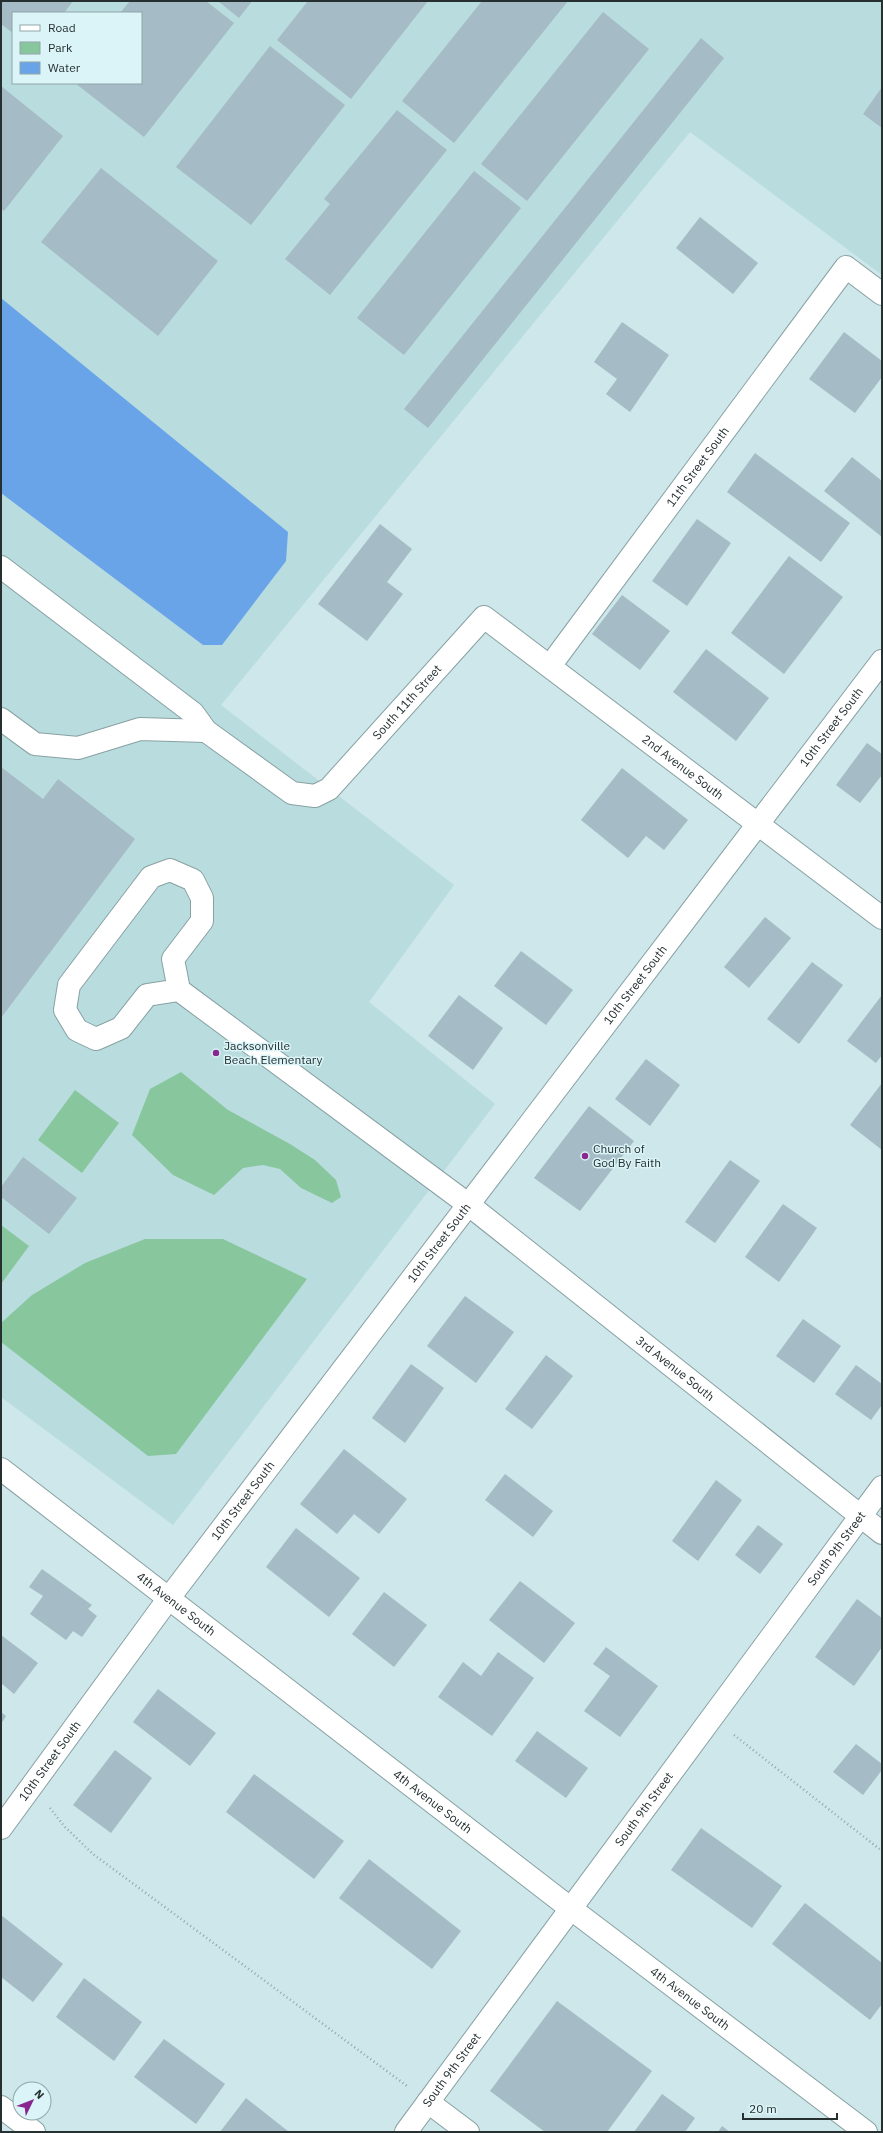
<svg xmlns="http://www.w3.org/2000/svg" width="883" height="2133" font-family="'IBM Plex Sans',sans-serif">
	<rect width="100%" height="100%" fill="#cde7ea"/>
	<path fill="#b9dcdf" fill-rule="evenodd" d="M1,1H882V275L690,132L221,705L454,885L369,1002L495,1104L173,1525L1,1397ZM13,13H141V83H13Z"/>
	<g fill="#88c79e">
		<path d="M181,1072L228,1110L290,1144L315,1160L336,1180L341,1197L332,1203L301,1188L280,1169L263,1165L243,1168L214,1195L173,1175L132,1135L150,1089Z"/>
		<path d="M75,1090L119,1123L82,1173L38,1140Z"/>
		<path d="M1,1225L29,1246L1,1284Z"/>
		<path d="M145,1239H223L307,1279L176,1454L148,1456L1,1342V1323L32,1295L85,1263Z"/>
	</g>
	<path fill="#69a4e8" d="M1,298L288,532L286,561L222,645H203L1,493Z"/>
	<g fill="#a5bbc5">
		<path d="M1,1H73L64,13H13V33L1,24Z"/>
		<path d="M130,1H206L234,23L144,137L75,83H141V13H120Z"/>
		<path d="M218,1H252L239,18Z"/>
		<path d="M308,1H428L351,99L277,40Z"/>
		<path d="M482,1H568L454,143L402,101Z"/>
		<path d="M603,12L649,49L527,201L481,164Z"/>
		<path d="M701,38L724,58L428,428L404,409Z"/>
		<path d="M270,46L345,105L251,225L176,167Z"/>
		<path d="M1,86L63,136L4,211L1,209Z"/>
		<path d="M882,87V128L863,114Z"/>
		<path d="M397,110L447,150L330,295L285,259L330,204L324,199Z"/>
		<path d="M101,168L218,261L158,336L41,242Z"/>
		<path d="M474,171L521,208L404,355L357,318Z"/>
		<path d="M700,217L758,263L733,294L676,248Z"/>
		<path d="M622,322L669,355L630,412L606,394L617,379L594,362Z"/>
		<path d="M844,332L882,361V377L855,413L809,379Z"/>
		<path d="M755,453L850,523L821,562L727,492Z"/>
		<path d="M852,457L882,481V537L824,491Z"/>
		<path d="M697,519L731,543L687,606L652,581Z"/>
		<path d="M380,524L412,549L387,582L403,594L367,641L318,604Z"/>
		<path d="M789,556L843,597L784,674L731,633Z"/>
		<path d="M622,595L670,631L640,670L592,634Z"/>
		<path d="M706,649L769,698L736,741L673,692Z"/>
		<path d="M867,743L882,754V775L860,803L836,785Z"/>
		<path d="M1,767L43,799L58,779L135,839L1,1018Z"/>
		<path d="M622,768L688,820L664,850L646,836L628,858L581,820Z"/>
		<path d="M765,917L791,938L749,988L724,967Z"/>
		<path d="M521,951L573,990L546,1025L494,986Z"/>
		<path d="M812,962L843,985L799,1044L767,1019Z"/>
		<path d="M459,995L503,1028L473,1070L428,1036Z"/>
		<path d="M882,995V1055L876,1063L847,1041Z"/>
		<path d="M646,1059L680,1085L650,1126L615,1099Z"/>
		<path d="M882,1083V1150L850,1125Z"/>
		<path d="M589,1106L634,1141L580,1211L534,1178Z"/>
		<path d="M23,1157L77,1198L49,1234L1,1197V1187Z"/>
		<path d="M730,1160L760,1181L715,1243L685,1222Z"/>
		<path d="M783,1204L817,1228L779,1282L745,1257Z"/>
		<path d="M465,1296L514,1332L476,1383L427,1346Z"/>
		<path d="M803,1319L841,1346L814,1383L776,1356Z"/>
		<path d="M546,1355L573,1376L532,1429L505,1409Z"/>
		<path d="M411,1364L444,1388L405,1443L372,1418Z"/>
		<path d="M856,1365L882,1384V1405L871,1420L835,1394Z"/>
		<path d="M344,1449L407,1499L379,1534L354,1514L337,1534L300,1504Z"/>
		<path d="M505,1474L553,1511L533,1537L485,1500Z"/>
		<path d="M716,1480L742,1500L698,1561L672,1541Z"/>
		<path d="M758,1525L783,1544L760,1574L735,1555Z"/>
		<path d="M296,1528L360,1578L329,1617L266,1567Z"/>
		<path d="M42,1569L92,1605L88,1609L97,1616L82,1637L73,1631L66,1640L30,1614L43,1596L29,1587Z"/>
		<path d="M520,1581L575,1623L544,1663L489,1620Z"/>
		<path d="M384,1592L427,1625L394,1667L352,1634Z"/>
		<path d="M857,1599L882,1618V1647L854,1686L815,1657Z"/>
		<path d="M1,1635L38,1663L14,1694L1,1683Z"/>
		<path d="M606,1647L658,1686L620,1737L584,1711L610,1676L593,1664Z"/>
		<path d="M498,1652L534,1678L492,1736L438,1697L463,1662L481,1676Z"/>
		<path d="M158,1689L216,1733L190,1766L133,1722Z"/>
		<path d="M1,1712L6,1716L1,1724Z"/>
		<path d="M537,1731L588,1768L566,1798L515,1761Z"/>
		<path d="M856,1744L882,1764V1770L863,1795L833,1772Z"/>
		<path d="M115,1750L152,1778L111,1833L73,1805Z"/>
		<path d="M254,1774L344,1841L314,1879L226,1812Z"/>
		<path d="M701,1828L782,1886L752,1928L671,1870Z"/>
		<path d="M369,1859L461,1931L432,1969L339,1898Z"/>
		<path d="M805,1903L882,1963V2004L870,2020L772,1944Z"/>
		<path d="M1,1915L63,1964L33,2002L1,1977Z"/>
		<path d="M84,1978L142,2022L114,2061L56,2017Z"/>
		<path d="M557,2001L652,2071L607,2132H545L490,2091Z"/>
		<path d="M164,2039L225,2084L196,2124L134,2077Z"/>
		<path d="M662,2094L695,2118L685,2132H634Z"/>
		<path d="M246,2098L289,2132H220Z"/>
		<path d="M722,2126L730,2132H718Z"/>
	</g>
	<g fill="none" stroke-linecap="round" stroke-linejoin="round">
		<g stroke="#88a1a3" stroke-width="24">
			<g id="minor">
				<path id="s1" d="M1,567L193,713L206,731L292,793L315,796L329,789L484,617L882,918"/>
				<path id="s2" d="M550,666L846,267L882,294"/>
				<path d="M1,719L35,744L78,748L140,729L206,731"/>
				<path id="s3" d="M179,990L147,995L121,1028L96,1039L77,1030L65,1010L69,985L151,877L170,870L193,880L202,898V921L173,959L179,990L469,1205L882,1533"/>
				<path id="s4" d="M1,1469L570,1908L866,2132"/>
				<path id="s5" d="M1,1828L169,1598L882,661"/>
				<path d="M428,2102L468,2132"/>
				<path d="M1,2107L34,2132"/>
				<path id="s6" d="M406,2132L882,1487"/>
			</g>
		</g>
		<g stroke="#93a7a9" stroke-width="2.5" stroke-dasharray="1 3" stroke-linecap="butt">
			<path d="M734,1735L882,1851"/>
			<path d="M50,1808L64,1826L93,1854L407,2086"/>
		</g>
		<use href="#minor" stroke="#fff" stroke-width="22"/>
	</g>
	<g fill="#89268f" stroke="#daf4f7" stroke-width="1.5">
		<circle cx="216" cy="1053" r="4"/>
		<circle cx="585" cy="1156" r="4"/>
	</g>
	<g text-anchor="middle" stroke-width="3" stroke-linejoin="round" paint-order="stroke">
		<g font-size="12" fill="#263031" stroke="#daf4f7">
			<text dy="4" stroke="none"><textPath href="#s2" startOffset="248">11th Street South</textPath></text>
			<text dy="4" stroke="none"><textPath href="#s1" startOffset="525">South 11th Street</textPath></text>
			<text dy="4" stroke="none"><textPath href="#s5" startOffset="1379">10th Street South</textPath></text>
			<text dy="4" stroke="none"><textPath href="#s1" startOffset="889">2nd Avenue South</textPath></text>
			<text dy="4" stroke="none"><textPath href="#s5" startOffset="1055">10th Street South</textPath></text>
			<text dy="4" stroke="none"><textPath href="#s5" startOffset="731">10th Street South</textPath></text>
			<text dy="4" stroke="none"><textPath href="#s3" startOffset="1099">3rd Avenue South</textPath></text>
			<text dy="4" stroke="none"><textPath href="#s5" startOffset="407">10th Street South</textPath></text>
			<text dy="4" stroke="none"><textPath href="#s6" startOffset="725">South 9th Street</textPath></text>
			<text dy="4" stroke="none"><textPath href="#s4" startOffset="221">4th Avenue South</textPath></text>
			<text dy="4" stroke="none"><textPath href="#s5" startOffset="83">10th Street South</textPath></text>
			<text dy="4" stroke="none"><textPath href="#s4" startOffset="545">4th Avenue South</textPath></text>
			<text dy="4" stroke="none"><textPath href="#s6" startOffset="401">South 9th Street</textPath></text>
			<text dy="4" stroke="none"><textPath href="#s4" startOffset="869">4th Avenue South</textPath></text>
			<text dy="4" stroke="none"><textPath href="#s6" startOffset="77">South 9th Street</textPath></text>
		</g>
		<g font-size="12" fill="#263031" stroke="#daf4f7" text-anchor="start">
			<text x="224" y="1050">Jacksonville<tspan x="224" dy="14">Beach Elementary</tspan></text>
			<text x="593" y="1153">Church of<tspan x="593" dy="14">God By Faith</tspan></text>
		</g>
	</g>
	<rect width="883" height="2133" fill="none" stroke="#263031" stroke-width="4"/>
	<rect x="12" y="12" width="130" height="72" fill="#daf4f7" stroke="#92a6a8"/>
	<rect x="20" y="25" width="20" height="6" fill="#ffffff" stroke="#92a6a8"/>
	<text x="48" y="32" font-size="12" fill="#263031">Road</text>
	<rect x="20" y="42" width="20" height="12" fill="#88c79e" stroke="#92a6a8"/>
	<text x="48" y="52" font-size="12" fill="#263031">Park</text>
	<rect x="20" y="62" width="20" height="12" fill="#69a4e8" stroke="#92a6a8"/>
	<text x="48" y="72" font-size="12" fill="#263031">Water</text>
	<g transform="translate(32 2101) rotate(47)"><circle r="19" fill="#daf4f7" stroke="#92a6a8"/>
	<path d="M0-3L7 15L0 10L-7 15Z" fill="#89268f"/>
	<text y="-6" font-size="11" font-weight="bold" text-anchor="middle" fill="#263031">N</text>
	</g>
	<path d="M743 2113v6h94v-6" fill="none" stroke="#263031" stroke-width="2"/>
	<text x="749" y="2113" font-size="12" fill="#263031" stroke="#daf4f7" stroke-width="3" paint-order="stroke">20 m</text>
</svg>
